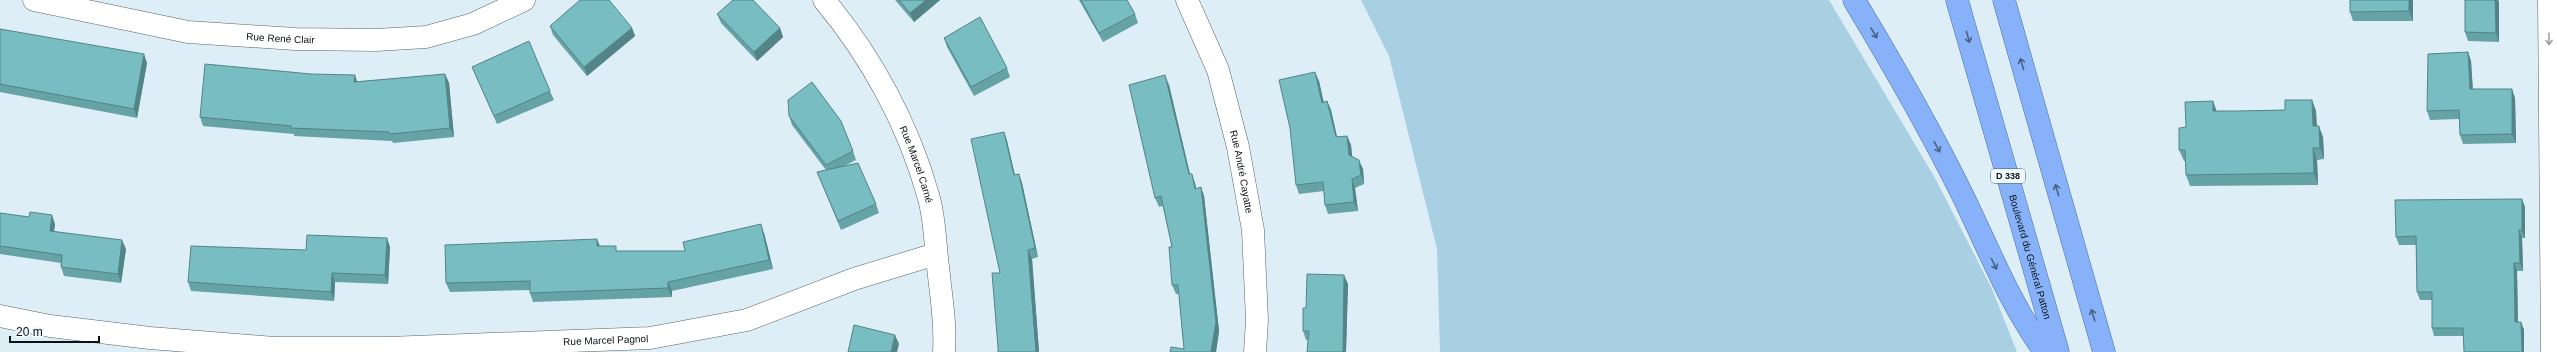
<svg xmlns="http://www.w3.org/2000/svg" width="2557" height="352" font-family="Arial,sans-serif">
	<rect width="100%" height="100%" fill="#deeef6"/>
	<path fill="#a8cfe2" d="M1361,0H1829L1935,178L1992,289L2017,352H1440L1437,249L1389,56Z"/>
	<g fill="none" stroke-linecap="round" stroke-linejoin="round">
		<g stroke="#57646b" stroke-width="23">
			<g id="minor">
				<path id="s1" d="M34,0L188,32L295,39L376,40L426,37L473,24L524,0"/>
				<path id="s2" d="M824,0C871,56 908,124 928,195C935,217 935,244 938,267C941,296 946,323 944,352"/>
				<path id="s3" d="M1187,0L1218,70L1238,147L1253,230L1257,320L1255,352"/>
				<path d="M2549,0L2552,352"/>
				<path id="s4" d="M0,316L50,326L150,338L274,348H388L650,338L747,320L854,279L936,254"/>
			</g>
		</g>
		<g stroke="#486da8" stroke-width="23">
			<g id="trunk">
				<path d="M1854,0C1892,63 1929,127 1962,194C1988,247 2009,303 2045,352"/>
				<path id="s5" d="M1957,0L2058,352"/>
				<path d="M2004,0L2104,352"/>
			</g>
		</g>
		<use href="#minor" stroke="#fff" stroke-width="22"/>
		<use href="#trunk" stroke="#87b2fa" stroke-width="22"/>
	</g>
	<g fill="#66a3a6">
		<path d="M895,0H940L914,22Z"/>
		<path d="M1079,0H1127L1135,14L1138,23L1103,42Z"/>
		<path d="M2413,0V21H2353L2350,12Z"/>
		<path d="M2465,0H2498L2499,2V42L2468,41L2465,32Z"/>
		<path d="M717,14L780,28L783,37L757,61L721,23Z"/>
		<path d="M550,26L632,28L635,36L587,76L553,35Z"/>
		<path d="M0,29L147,63L137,118L0,92Z"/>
		<path d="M944,38L1007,68L1010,77L974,96L947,47Z"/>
		<path d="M2468,52L2471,61L2473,89L2515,98L2516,143L2463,144L2460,135L2459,119L2430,120L2427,111Z"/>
		<path d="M472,67L550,91L554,100L497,124L476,76Z"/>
		<path d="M445,74L449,83L454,137L393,143L392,141L294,136V134L203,126L200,117L357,82Z"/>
		<path d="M1319,81L1323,102L1327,101L1331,110L1337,137L1347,136L1351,145L1352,157L1363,169L1364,184L1355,188L1358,211L1328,214L1325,205L1324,191L1299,194L1296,185Z"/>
		<path d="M1169,85L1190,174L1195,183L1196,189L1201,187L1204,196L1219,331L1216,352H1170L1184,349L1179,294H1176L1172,285V247L1163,206L1159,207L1155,198Z"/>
		<path d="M2312,100L2316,111L2317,126L2323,137L2324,159L2317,160L2318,185L2190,186L2186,175V161H2184L2179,150L2186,127L2213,101L2216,111H2238L2285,110Z"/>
		<path d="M789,116L853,151L856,160L844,166L876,204L879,213L841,230L817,172L826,170L792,125Z"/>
		<path d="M1004,132L1007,141L1015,175L1019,174L1022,183L1038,257L1032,259L1039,352H998Z"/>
		<path d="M2525,207V238H2522L2523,271H2517L2518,322H2521L2524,330L2464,336H2434L2432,328V300H2420L2417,292L2416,245H2399L2396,237Z"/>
		<path d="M0,213L55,224L54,231L126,249L121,283L64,276L61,267V263L0,254Z"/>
		<path d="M764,233L773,269L672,291V297L533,302L530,293V290L450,292L446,283L597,239L600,246L618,251H685Z"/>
		<path d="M390,247L388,284L335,282L334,301L191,291L188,282L306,250Z"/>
		<path d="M1348,284L1346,352H1307L1308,340H1306L1303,331L1306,308Z"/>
	</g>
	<g fill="#538487">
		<path d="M926,0H940L914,22L910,13Z"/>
		<path d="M2409,0H2413V21L2409,11Z"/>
		<path d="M2495,0H2498L2499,2V42L2496,33Z"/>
		<path d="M632,28L635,36L587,76L584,67Z"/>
		<path d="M780,28L783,37L757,61L754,52Z"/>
		<path d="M2468,52L2471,61L2473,98L2470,89Z"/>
		<path d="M144,54L147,63L137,118L134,109Z"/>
		<path d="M1315,72L1319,81L1326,112L1322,103Z"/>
		<path d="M445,74L449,83L454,137L450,128Z"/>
		<path d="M355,75L358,84L354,82Z"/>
		<path d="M1165,75L1169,85L1192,183L1189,174Z"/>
		<path d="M2512,89L2515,98L2516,143L2512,134Z"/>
		<path d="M2312,100L2316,111L2317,137L2313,126Z"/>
		<path d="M1327,101L1331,110L1339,146L1336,137Z"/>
		<path d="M2213,101L2217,112L2213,111Z"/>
		<path d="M2319,126L2323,137L2324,159L2320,148Z"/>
		<path d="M1004,132L1007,141L1017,185L1014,175Z"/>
		<path d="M1347,136L1351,145L1353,164L1349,155Z"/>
		<path d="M2313,148L2317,160L2318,185L2314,173Z"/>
		<path d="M1359,160L1363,169L1364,184L1361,175Z"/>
		<path d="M1019,174L1022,183L1038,257L1035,248Z"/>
		<path d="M1192,174L1195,183L1198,198L1195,189Z"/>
		<path d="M1352,179L1355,188L1358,211L1354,202Z"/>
		<path d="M1201,187L1204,196L1219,331L1216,352H1211Z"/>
		<path d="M2522,199L2525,207V238L2522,230Z"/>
		<path d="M52,215L55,224L53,240L50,231Z"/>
		<path d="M761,224L764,233L773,269L769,260Z"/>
		<path d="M2519,230L2522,238L2523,271L2520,263Z"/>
		<path d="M387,238L390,247L388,284L385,275Z"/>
		<path d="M597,239L600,248L597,246Z"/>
		<path d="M122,240L126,249L121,283L118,274Z"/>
		<path d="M1028,250L1032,259L1039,352H1036Z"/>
		<path d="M2514,263L2517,271L2518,330L2515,322Z"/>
		<path d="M332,273L335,282L334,301L331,292Z"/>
		<path d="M1344,275L1348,284L1346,352H1343Z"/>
		<path d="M668,282L672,291V297L668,288Z"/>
		<path d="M2521,322L2524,330V352H2522Z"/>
		<path d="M895,335L899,344L897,352H891Z"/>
	</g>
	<g fill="#77bdc1" stroke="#538487">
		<path d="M580,0H609L632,28L584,67L550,26Z"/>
		<path d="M733,0H753L780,28L754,52L717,14Z"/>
		<path d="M899,0H926L910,13Z"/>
		<path d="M1081,0H1127L1135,14L1099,33Z"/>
		<path d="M2350,0H2409V11L2350,12Z"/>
		<path d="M2465,0H2495L2496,33L2465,32Z"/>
		<path d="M980,17L1007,68L971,87L944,38Z"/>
		<path d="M0,29L144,54L134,109L0,84Z"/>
		<path d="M529,41L550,91L494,116L472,67Z"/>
		<path d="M2468,52L2470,89H2512V134L2460,135L2459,110L2427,111L2428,54Z"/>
		<path d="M205,64L311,74L355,75L354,82L445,74L450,128L390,134L389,132L291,128V126L200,117Z"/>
		<path d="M1315,72L1322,103L1327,101L1336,137L1347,136L1349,155L1359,160L1361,175L1352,179L1354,202L1325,205L1323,182L1296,185L1290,128L1279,80Z"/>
		<path d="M1165,75L1189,174H1192L1195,189L1201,187L1216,322L1211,352H1170L1171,347L1184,349L1178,285H1172L1169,247H1172L1161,196L1155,198L1129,85Z"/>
		<path d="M812,82L841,121L853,151L826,165L789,116L788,100Z"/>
		<path d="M2285,100H2312L2313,126H2319L2320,148H2313L2314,173L2186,175L2185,150H2179V128L2186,127L2185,102L2213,101V111H2238L2285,110Z"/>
		<path d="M1004,132L1014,175L1019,174L1035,248L1028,250L1036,352H998V347L992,273H1000L971,139Z"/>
		<path d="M858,163L876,204L838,221L817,172Z"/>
		<path d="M2522,199V230H2519L2520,263H2514L2515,322H2521L2522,352H2464L2463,328H2432V292H2417L2416,236L2396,237L2395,200Z"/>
		<path d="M30,212L52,215L50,231L122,240L118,274L61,267L62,255L0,246V213L29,217Z"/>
		<path d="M761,224L769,260L668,282V288L530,293V281L446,283L445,245L597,239V246H616V251H685L683,242Z"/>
		<path d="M307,235L387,238L385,275L332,273L331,292L188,282L191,246L306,250Z"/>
		<path d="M1307,274L1344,275L1343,352H1307L1309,331H1303V308H1306Z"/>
		<path d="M854,325L895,335L891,352H848Z"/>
	</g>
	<defs><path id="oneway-shaft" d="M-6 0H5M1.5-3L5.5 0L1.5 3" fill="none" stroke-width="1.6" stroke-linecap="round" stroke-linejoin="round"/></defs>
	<g stroke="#496286">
		<use href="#oneway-shaft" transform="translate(1874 33) rotate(59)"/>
		<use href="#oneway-shaft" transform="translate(1968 37) rotate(74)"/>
		<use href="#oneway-shaft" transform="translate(2022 64) rotate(-106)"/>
		<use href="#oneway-shaft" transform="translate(1937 147) rotate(62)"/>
		<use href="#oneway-shaft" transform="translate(2057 190) rotate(-106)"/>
		<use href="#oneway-shaft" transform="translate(1994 264) rotate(65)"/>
		<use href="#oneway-shaft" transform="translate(2093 315) rotate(-107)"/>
	</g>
	<use stroke="#9da0a1" href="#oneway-shaft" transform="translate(2549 39) rotate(89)"/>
	<g text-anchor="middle" stroke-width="3" stroke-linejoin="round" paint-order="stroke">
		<rect fill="#f0faff" stroke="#50575a" stroke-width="1" x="1991" y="169" width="34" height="14" rx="3"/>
		<g font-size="9" font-weight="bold" fill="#0b1113">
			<text x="2008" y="179">D 338</text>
		</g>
		<g font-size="10" fill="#0b1113" stroke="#f0faff">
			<text dy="4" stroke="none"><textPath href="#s1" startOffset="250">Rue René Clair</textPath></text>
			<text dy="4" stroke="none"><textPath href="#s2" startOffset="190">Rue Marcel Carné</textPath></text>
			<text dy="4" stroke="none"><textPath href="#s3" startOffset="181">Rue André Cayatte</textPath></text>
			<text dy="4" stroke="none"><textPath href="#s5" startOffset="267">Boulevard du Général Patton</textPath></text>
			<text dy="4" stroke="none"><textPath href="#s4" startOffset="608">Rue Marcel Pagnol</textPath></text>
		</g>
	</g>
	<path d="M10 336v6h89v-6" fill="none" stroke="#0b1113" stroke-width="2"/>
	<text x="16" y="336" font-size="12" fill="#0b1113" stroke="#f0faff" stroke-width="3" paint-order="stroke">20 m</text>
</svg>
